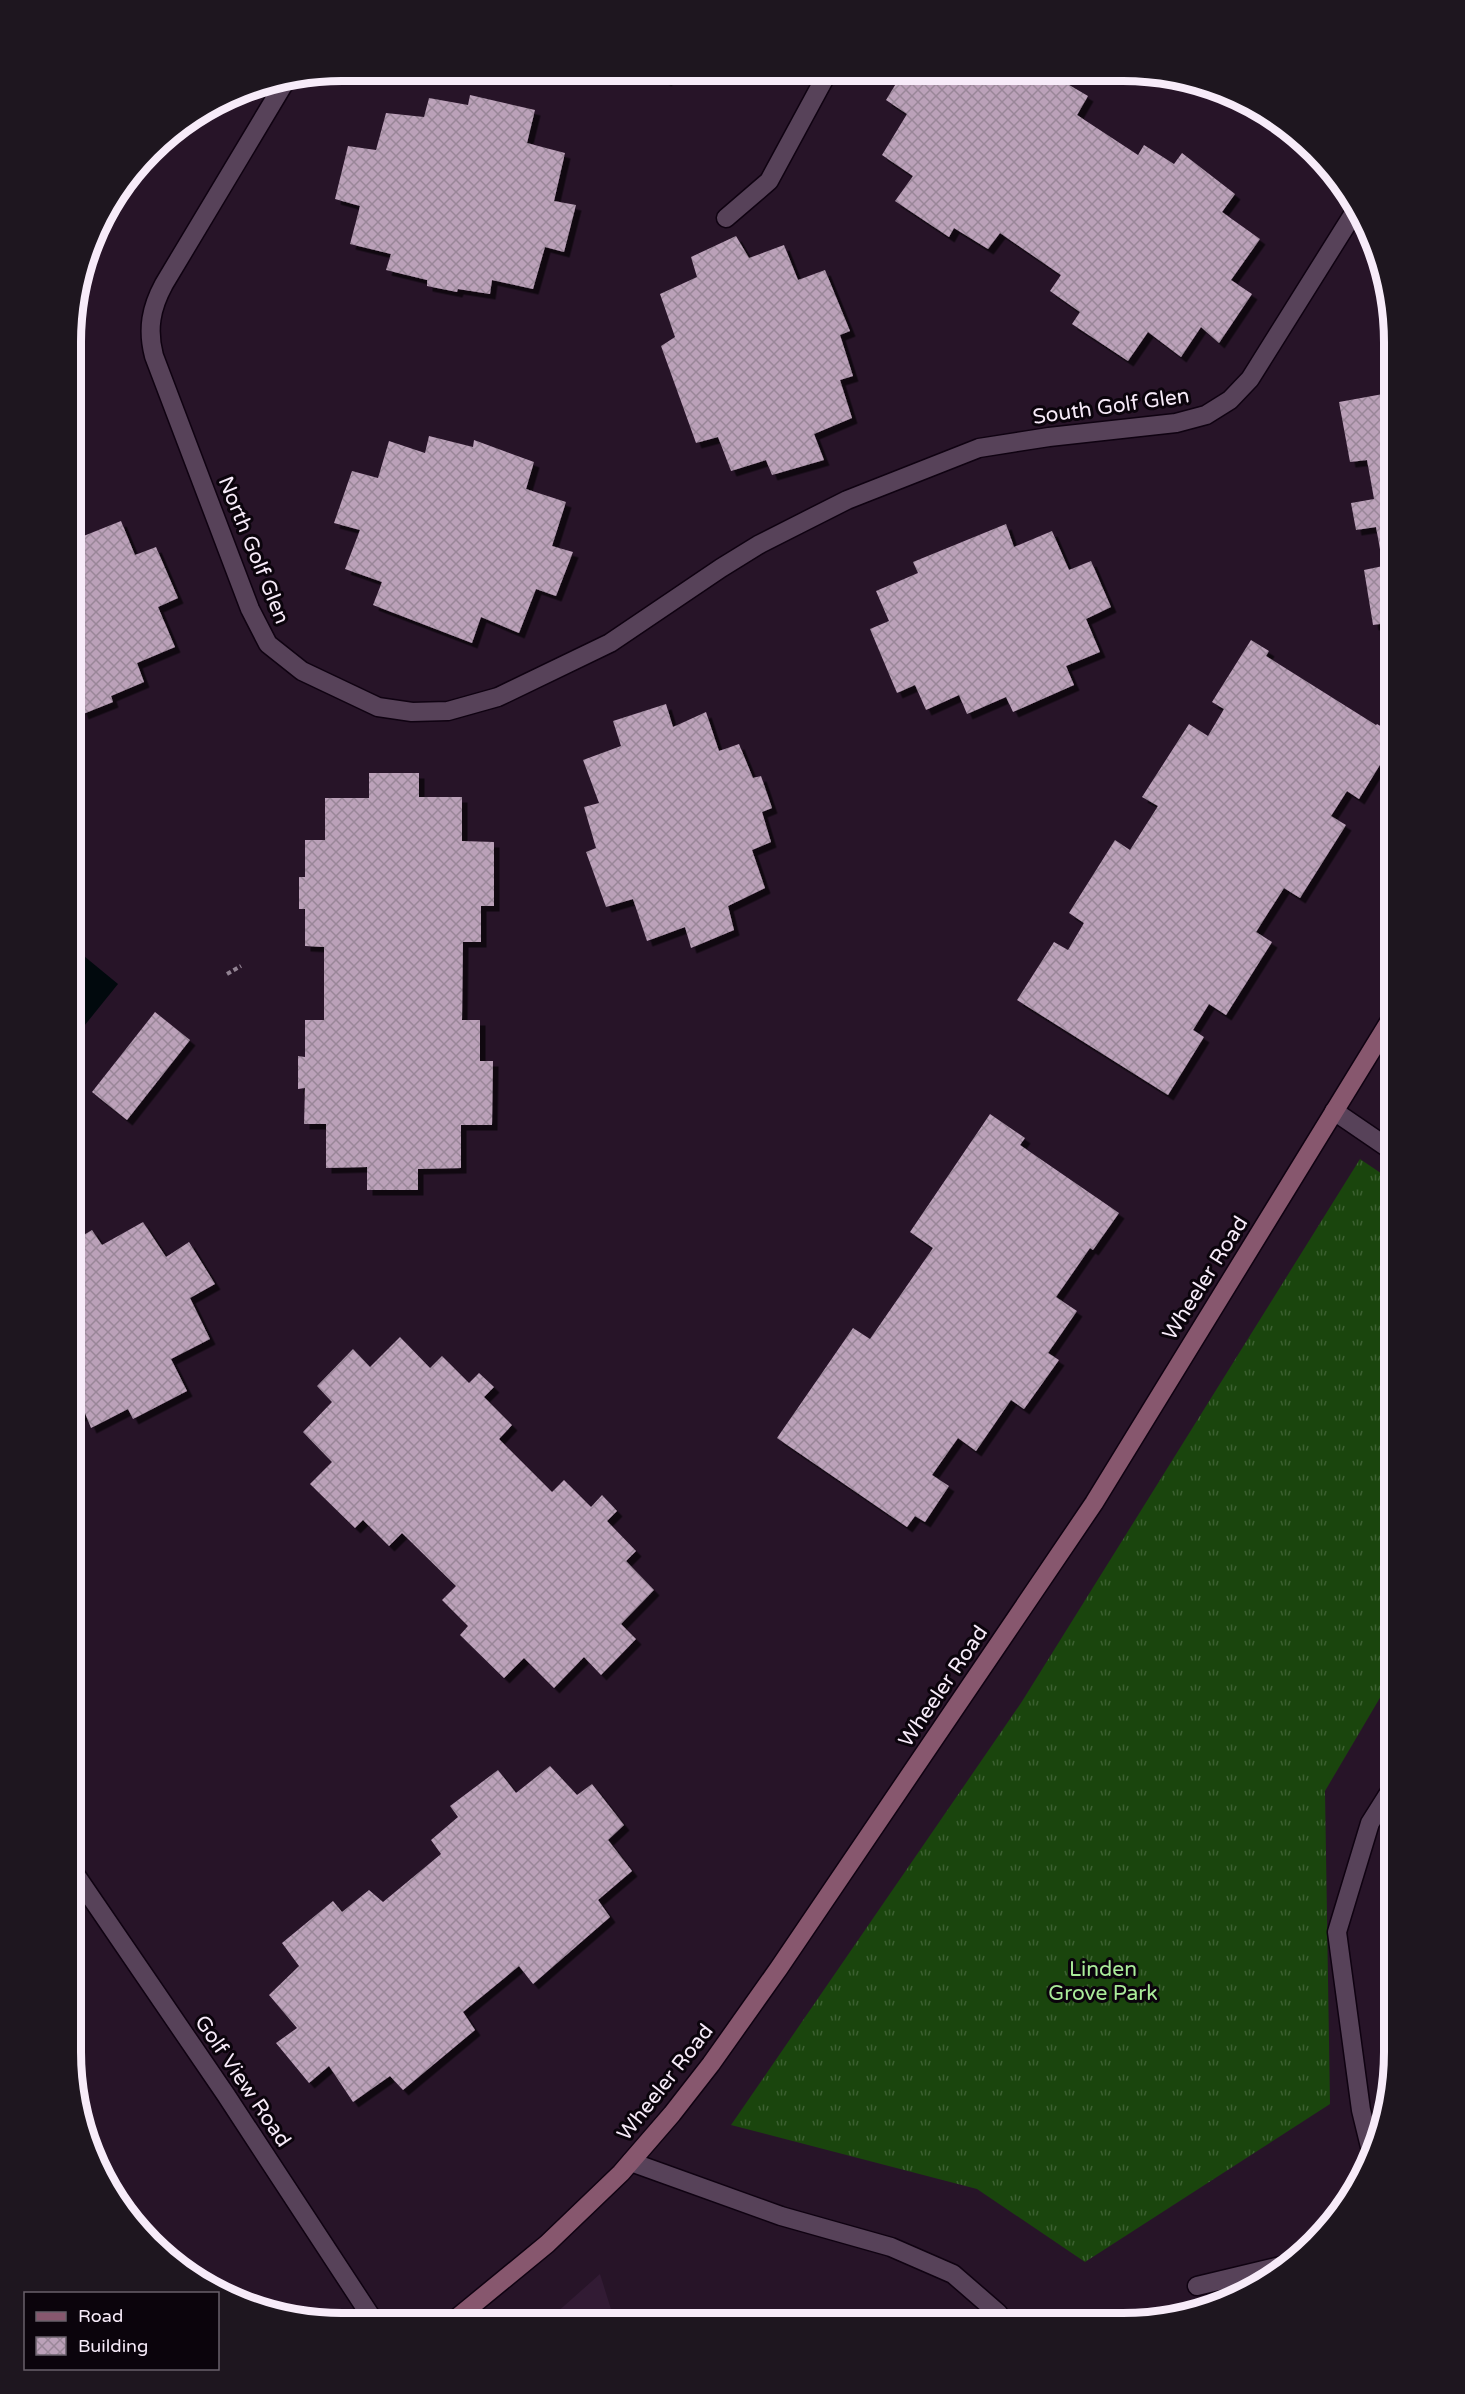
<svg xmlns="http://www.w3.org/2000/svg" width="1465" height="2394" font-family="'Varela Round',sans-serif">
	<defs>
		<pattern id="grass-tufts" width="24" height="20" patternUnits="userSpaceOnUse" patternTransform="scale(1.5)"><rect width="24" height="20" fill="#1a450d"/><path d="M3 7l-1-3M5 7V3M7 7l1-3M15 17l-1-3M17 17v-4M19 17l1-3" fill="none" stroke="#3c6031"/></pattern>
		<pattern id="building-cross-hatch" width="8" height="8" patternUnits="userSpaceOnUse" patternTransform="scale(1.5)"><rect width="8" height="8" fill="#bba1b9"/><path d="M0 0l8 8M0 8l8-8" fill="none" stroke="#998698"/></pattern>
		<filter id="shadow"><feDropShadow dx="5.5" dy="5.5" stdDeviation="0" flood-color="#0009"/></filter>
	</defs>
	<rect width="100%" height="100%" fill="#271428"/>
	<path fill="#321b34" d="M600,2274L615,2322H546Z"/>
	<path fill="url(#grass-tufts)" d="M1360,1159L1394,1182V1674L1325,1791L1330,2104L1085,2262L977,2189L731,2125L1021,1703Z"/>
	<path fill="#01090d" d="M73,947L118,984L72,1041V948Z"/>
	<g fill="url(#building-cross-hatch)" filter="url(#shadow)">
		<path d="M649,71H673L666,81Z"/>
		<path d="M903,72L1063,73L1059,79L1088,96L1077,115L1138,155L1144,145L1174,164L1182,153L1235,194L1222,212L1260,239L1231,280L1252,294L1219,343L1201,327L1181,357L1148,332L1128,361L1072,324L1080,312L1050,291L1061,275L1000,233L988,249L954,228L949,237L895,201L913,176L882,155L907,114L886,100Z"/>
		<path d="M470,95L535,110L527,143L565,153L554,201L576,205L564,252L545,247L533,289L492,280L490,294L458,289L457,292L427,286V280L386,270L391,254L350,244L360,206L335,199L348,146L376,150L386,113L424,117L429,98L468,105Z"/>
		<path d="M736,236L749,258L784,245L798,280L825,270L850,331L840,335L853,376L840,380L852,418L814,434L824,460L772,475L766,460L731,471L718,437L696,443L661,346L675,337L660,294L697,277L691,257Z"/>
		<path d="M1394,392V622L1373,625L1364,570L1383,566L1376,527L1356,530L1351,503L1374,499L1367,460L1350,462L1339,402Z"/>
		<path d="M429,436L473,447L474,440L534,462L526,489L566,502L552,546L573,552L556,596L536,589L519,633L481,617L472,643L373,605L382,582L345,569L360,530L334,523L352,471L378,478L389,441L425,453Z"/>
		<path d="M73,517L81,537L121,521L135,555L156,547L178,598L158,607L175,647L137,663L144,682L111,696L113,702L83,714L81,708L72,712Z"/>
		<path d="M1006,524L1014,547L1052,531L1069,570L1091,561L1111,607L1086,619L1100,652L1066,666L1074,685L1013,712L1006,697L967,714L959,695L926,710L915,685L897,693L870,629L889,621L876,591L918,573L913,562Z"/>
		<path d="M1251,640L1269,651L1266,656L1376,725L1377,724L1394,734V742L1359,799L1347,791L1331,816L1346,825L1300,898L1284,888L1256,932L1272,942L1226,1015L1209,1004L1193,1030L1204,1037L1168,1095L1017,1000L1054,942L1068,950L1084,923L1069,913L1115,840L1130,850L1158,806L1142,797L1189,724L1208,736L1224,709L1212,702Z"/>
		<path d="M666,704L673,727L706,712L719,751L739,744L753,778L761,776L772,808L762,812L771,842L752,850L765,888L728,906L734,930L691,948L685,927L647,941L633,899L606,907L586,852L596,848L584,807L599,803L583,760L621,746L613,721Z"/>
		<path d="M369,773H419V797H462V841L494,842V906H481V942H463L462,1020H480V1061H493L492,1125H461V1168L418,1169V1190H367V1167L326,1168V1124H304L305,1088L298,1089V1056L305,1057V1020H324V947L305,946V909H299V877H305V840H325V798H369Z"/>
		<path d="M155,1012L190,1040L127,1120L92,1092Z"/>
		<path d="M990,1114L1025,1138L1020,1145L1119,1213L1093,1250L1090,1248L1056,1297L1077,1311L1048,1353L1059,1360L1024,1409L1011,1400L976,1451L958,1438L932,1475L949,1486L925,1522L915,1516L907,1527L777,1438L853,1328L870,1339L933,1248L910,1232Z"/>
		<path d="M143,1222L166,1257L189,1242L215,1284L190,1298L210,1339L171,1359L187,1391L133,1419L128,1409L91,1428L85,1413L71,1421L72,1242L92,1230L102,1245Z"/>
		<path d="M400,1337L430,1368L442,1356L469,1383L479,1373L494,1387L484,1397L512,1425L499,1439L552,1492L564,1480L591,1507L602,1495L617,1511L607,1521L636,1551L626,1561L654,1590L621,1624L636,1639L601,1675L584,1657L554,1688L524,1658L504,1678L460,1635L468,1626L442,1600L456,1586L402,1533L389,1546L363,1520L355,1528L310,1484L332,1462L303,1432L332,1402L317,1386L353,1349L370,1367Z"/>
		<path d="M550,1766L577,1795L592,1784L624,1825L608,1840L632,1871L598,1900L610,1917L533,1984L519,1966L463,2012L475,2030L403,2090L390,2076L353,2102L329,2066L309,2083L276,2043L297,2028L269,1995L299,1966L282,1943L333,1901L342,1912L369,1890L383,1902L441,1854L431,1840L458,1817L450,1806L498,1770L516,1793Z"/>
	</g>
	<g fill="none" stroke-linecap="round" stroke-linejoin="round">
		<g stroke="#0f0211" stroke-width="21">
			<g id="lane">
				<path d="M631,2162L781,2216L891,2247L953,2274L998,2313L1004,2323"/>
				<path d="M1197,2286L1293,2263"/>
			</g>
		</g>
		<g stroke="#0f0211" stroke-width="21">
			<g id="street">
				<path d="M285,82L164,284C151,308 147,329 154,356L250,609L268,644L302,671L378,707L412,712L448,711L498,697L610,643L721,568L760,544L847,500L979,448L1049,437L1176,423L1206,415L1230,400L1250,379L1357,208"/>
				<path d="M726,218L769,181L828,72"/>
				<path d="M1334,1111L1394,1152"/>
				<path d="M71,1868L226,2095L374,2321"/>
				<path d="M1372,2155L1361,2110L1337,1932L1370,1823L1394,1785"/>
			</g>
		</g>
		<g stroke="#0f0211" stroke-width="21">
			<path id="secondary" d="M452,2322L547,2244L621,2173L672,2114L711,2064L779,1968L1094,1503L1394,1014"/>
		</g>
		<path stroke="#918292" stroke-width="4" stroke-dasharray="4.5 3" stroke-linecap="butt" d="M227,974L241,966"/>
		<use href="#lane" stroke="#574259" stroke-width="18"/>
		<use href="#street" stroke="#574259" stroke-width="18"/>
		<use href="#secondary" stroke="#87576e" stroke-width="18"/>
	</g>
	<g text-anchor="middle" stroke-width="6" stroke-linejoin="round" paint-order="stroke">
		<g font-size="21" fill="#f7ebf9" stroke="#0b040c">
			<text transform="translate(1111 406) rotate(-8)" y="7">South Golf Glen</text>
			<text transform="translate(254 550) rotate(68)" y="7">North Golf Glen</text>
			<text transform="translate(1205 1278) rotate(-58)" y="7">Wheeler Road</text>
			<text transform="translate(943 1686) rotate(-56)" y="7">Wheeler Road</text>
			<text transform="translate(243 2081) rotate(56)" y="7">Golf View Road</text>
			<text transform="translate(665 2082) rotate(-52)" y="7">Wheeler Road</text>
		</g>
		<g font-size="21" fill="#aaec9a" stroke="#0b040c">
			<text x="1103" y="1976">Linden<tspan x="1103" dy="24">Grove Park</tspan></text>
		</g>
	</g>
	<path d="M0 0H1465V2394H0ZM342 81H1123A261 261 0 0 1 1384 342V2052A261 261 0 0 1 1123 2313H342A261 261 0 0 1 81 2052V342A261 261 0 0 1 342 81Z" fill="#1e161f" fill-rule="evenodd"/>
	<path fill="none" stroke="#f7ebf9" stroke-width="8" d="M342 81H1123A261 261 0 0 1 1384 342V2052A261 261 0 0 1 1123 2313H342A261 261 0 0 1 81 2052V342A261 261 0 0 1 342 81Z"/>
	<rect x="24" y="2292" width="195" height="78" fill="#0b040c" stroke="#69606b" stroke-width="1.5"/>
	<rect x="36" y="2312" width="30" height="9" fill="#87576e" stroke="#69606b" stroke-width="1.5"/>
	<text x="78" y="2322" font-size="18" fill="#f7ebf9">Road</text>
	<rect x="36" y="2337" width="30" height="18" fill="url(#building-cross-hatch)" stroke="#69606b" stroke-width="1.5"/>
	<text x="78" y="2352" font-size="18" fill="#f7ebf9">Building</text>
</svg>
